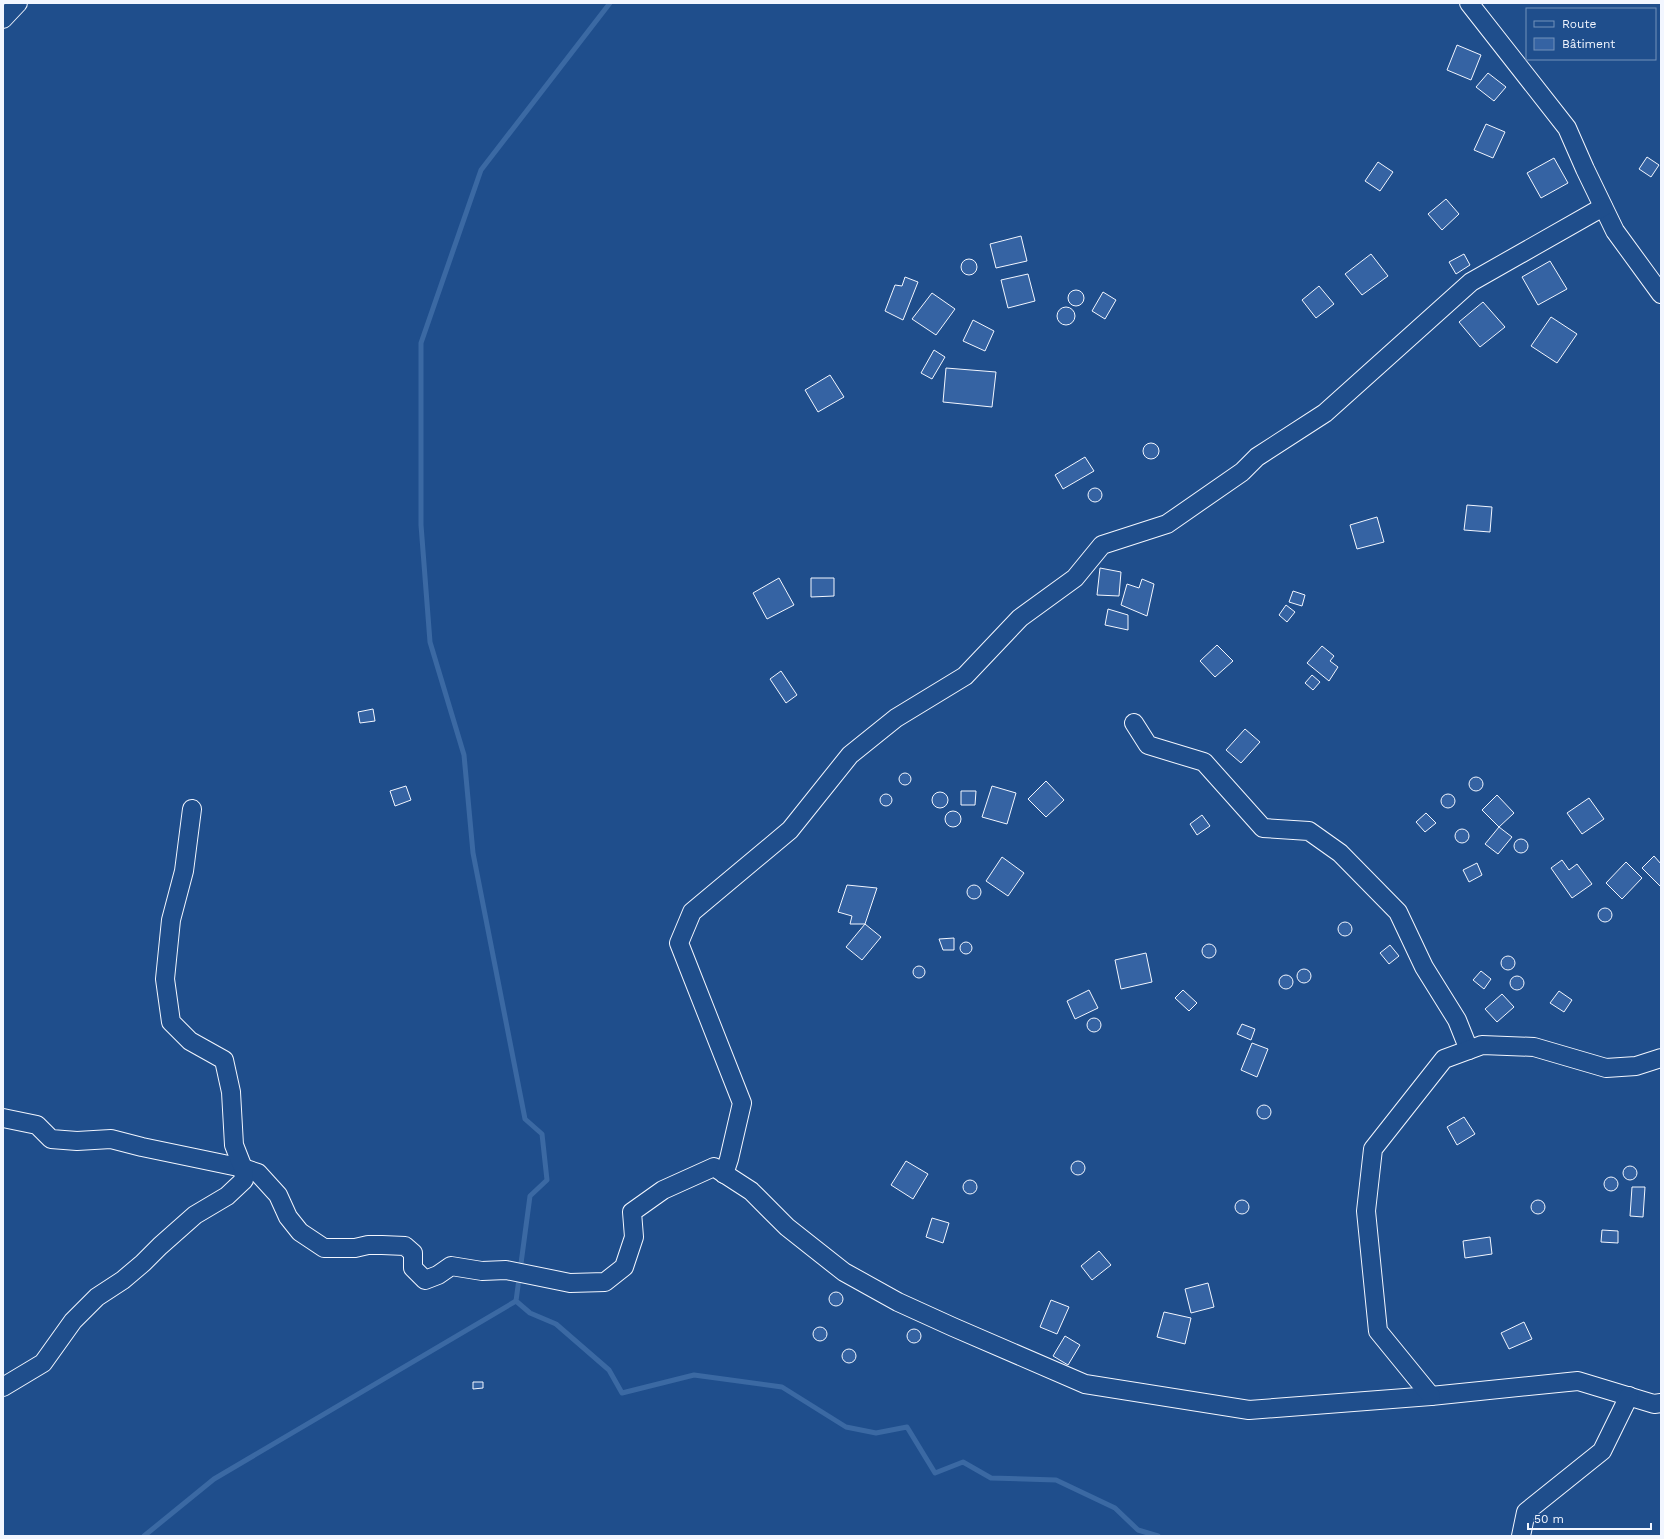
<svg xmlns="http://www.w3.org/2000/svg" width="1664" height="1539" font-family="'Work Sans',sans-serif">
	<rect width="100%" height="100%" fill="#1f4e8c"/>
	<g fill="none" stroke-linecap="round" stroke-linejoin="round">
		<g stroke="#3b69a3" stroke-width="5">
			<path d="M610,3L481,170L421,343V525L430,642L464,755L473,853L525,1119L542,1134L547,1180L530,1196L516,1301L530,1313L556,1324L609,1370L622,1393L694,1375L782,1387L846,1427L876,1433L907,1427L935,1473L963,1462L991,1478L1056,1480L1115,1508L1138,1530L1158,1536"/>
			<path d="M144,1536L214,1479L516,1301"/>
		</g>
	</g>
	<g fill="#3563a3" stroke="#f2f6ff">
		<path d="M1457,45L1481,55L1471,80L1447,70Z"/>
		<path d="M1488,73L1506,87L1494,101L1476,87Z"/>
		<path d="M1486,124L1505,132L1493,158L1474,150Z"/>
		<path d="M1647,157L1659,165L1651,177L1639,169Z"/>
		<path d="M1554,158L1568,183L1541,198L1527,173Z"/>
		<path d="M1378,162L1393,172L1380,191L1365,181Z"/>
		<path d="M1446,199L1459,214L1442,230L1428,214Z"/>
		<path d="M1021,236L1027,261L996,268L990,244Z"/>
		<path d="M1371,254L1388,276L1362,295L1345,274Z"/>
		<path d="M1464,254L1470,265L1456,274L1449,262Z"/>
		<circle cx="969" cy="267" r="8"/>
		<path d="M1550,261L1567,289L1538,305L1522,277Z"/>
		<path d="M1028,274L1035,301L1008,308L1001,280Z"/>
		<path d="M905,277L918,282L903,320L885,311L895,285L902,286Z"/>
		<path d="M1319,286L1334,304L1316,318L1302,300Z"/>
		<circle cx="1076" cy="298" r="8"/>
		<path d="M1103,292L1116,300L1105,319L1092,311Z"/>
		<path d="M932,293L955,309L936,335L912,319Z"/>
		<path d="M1483,302L1505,327L1480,347L1459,322Z"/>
		<circle cx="1066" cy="316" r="9"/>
		<path d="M1551,317L1577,334L1557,363L1531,346Z"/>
		<path d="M973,320L994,331L985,351L963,341Z"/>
		<path d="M934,350L945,357L932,379L921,373Z"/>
		<path d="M946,368L996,372L992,407L943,402Z"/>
		<path d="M830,375L844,397L818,412L805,390Z"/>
		<circle cx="1151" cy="451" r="8"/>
		<path d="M1085,457L1094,471L1063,489L1055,475Z"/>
		<circle cx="1095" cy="495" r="7"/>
		<path d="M1467,505L1492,507L1490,532L1464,530Z"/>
		<path d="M1377,517L1384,542L1357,549L1350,525Z"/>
		<path d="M1100,568L1121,572L1119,596L1097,595Z"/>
		<path d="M779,578L794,605L767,619L753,593Z"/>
		<path d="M811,578H834V596L811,597Z"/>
		<path d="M1142,579L1154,584L1147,616L1121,605L1127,584L1139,588Z"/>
		<path d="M1293,591L1305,595L1302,606L1289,602Z"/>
		<path d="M1286,605L1295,612L1287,622L1279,615Z"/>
		<path d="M1108,609L1128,615V630L1105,625Z"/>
		<path d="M1217,645L1233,661L1215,677L1200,661Z"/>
		<path d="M1322,646L1334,656L1330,661L1338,667L1329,681L1307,663Z"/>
		<path d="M781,671L797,695L786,703L770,679Z"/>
		<path d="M1312,675L1320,682L1313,690L1305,683Z"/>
		<path d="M373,709L375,721L360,723L358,712Z"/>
		<path d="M1245,729L1260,742L1241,763L1226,750Z"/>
		<circle cx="905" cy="779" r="6"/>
		<circle cx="1476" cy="784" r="7"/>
		<path d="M1046,781L1064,800L1046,817L1028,799Z"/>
		<path d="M406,786L411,800L395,806L390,791Z"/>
		<path d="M992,786L1016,793L1007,824L982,817Z"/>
		<path d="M961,791H976L975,805H961Z"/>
		<circle cx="940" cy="800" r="8"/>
		<circle cx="886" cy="800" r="6"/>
		<circle cx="1448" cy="801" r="7"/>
		<path d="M1497,795L1514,813L1499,827L1482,810Z"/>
		<path d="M1589,798L1604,819L1582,834L1567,813Z"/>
		<circle cx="953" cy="819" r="8"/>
		<path d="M1426,813L1436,823L1425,832L1416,822Z"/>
		<path d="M1202,815L1210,826L1197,835L1190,824Z"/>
		<path d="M1499,827L1512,837L1498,854L1485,844Z"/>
		<circle cx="1462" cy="836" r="7"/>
		<circle cx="1521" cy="846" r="7"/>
		<path d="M1654,856L1661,864V887L1642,868Z"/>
		<path d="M1002,857L1024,873L1008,896L986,881Z"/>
		<path d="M1562,860L1569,870L1577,864L1592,884L1572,898L1551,868Z"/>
		<path d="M1626,862L1642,878L1622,899L1606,883Z"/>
		<path d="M1477,863L1482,875L1469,882L1463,870Z"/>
		<path d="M847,885L877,888L865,924H850L852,916L838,912Z"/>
		<circle cx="974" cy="892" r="7"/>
		<circle cx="1605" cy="915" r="7"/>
		<circle cx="1345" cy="929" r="7"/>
		<path d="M865,924L881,937L862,960L846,947Z"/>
		<path d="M954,938V950H943L939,939Z"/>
		<circle cx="966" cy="948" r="6"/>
		<circle cx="1209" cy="951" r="7"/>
		<path d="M1390,945L1399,956L1389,964L1380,953Z"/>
		<path d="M1146,953L1152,982L1121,989L1115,960Z"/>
		<circle cx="1508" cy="963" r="7"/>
		<circle cx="919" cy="972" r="6"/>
		<circle cx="1304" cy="976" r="7"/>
		<path d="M1481,971L1491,979L1484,989L1473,980Z"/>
		<circle cx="1286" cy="982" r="7"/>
		<circle cx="1517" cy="983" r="7"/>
		<path d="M1089,990L1098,1008L1075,1019L1067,1001Z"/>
		<path d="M1183,990L1197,1003L1189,1011L1175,998Z"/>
		<path d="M1559,991L1572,1000L1564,1012L1550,1003Z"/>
		<path d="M1502,994L1514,1007L1497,1022L1485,1009Z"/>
		<circle cx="1094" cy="1025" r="7"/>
		<path d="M1242,1024L1255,1029L1251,1040L1237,1034Z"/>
		<path d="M1252,1043L1268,1049L1257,1077L1241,1070Z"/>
		<circle cx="1264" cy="1112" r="7"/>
		<path d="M1464,1117L1475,1134L1457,1145L1447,1127Z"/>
		<circle cx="1078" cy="1168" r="7"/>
		<path d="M906,1161L928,1174L913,1199L891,1185Z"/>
		<circle cx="1630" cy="1173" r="7"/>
		<circle cx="1611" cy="1184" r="7"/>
		<circle cx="970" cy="1187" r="7"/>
		<path d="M1632,1187H1645L1643,1217L1630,1216Z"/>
		<circle cx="1242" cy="1207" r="7"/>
		<circle cx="1538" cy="1207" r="7"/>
		<path d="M932,1218L949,1223L943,1243L926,1237Z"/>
		<path d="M1602,1230L1618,1231V1243L1601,1242Z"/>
		<path d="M1490,1237L1492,1254L1465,1258L1463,1241Z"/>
		<path d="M1099,1251L1111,1265L1092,1280L1081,1266Z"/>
		<path d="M1208,1283L1214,1307L1191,1313L1185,1289Z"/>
		<circle cx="836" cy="1299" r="7"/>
		<path d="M1051,1300L1069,1307L1057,1334L1040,1327Z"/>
		<path d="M1164,1312L1191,1318L1185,1344L1157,1337Z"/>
		<path d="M1524,1322L1532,1339L1509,1349L1501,1333Z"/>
		<circle cx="820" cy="1334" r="7"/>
		<circle cx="914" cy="1336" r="7"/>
		<path d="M1065,1336L1080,1345L1068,1365L1053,1356Z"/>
		<circle cx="849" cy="1356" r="7"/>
		<path d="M473,1382H483V1388L473,1389Z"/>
	</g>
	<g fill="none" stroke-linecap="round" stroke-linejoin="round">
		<g stroke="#f2f6ff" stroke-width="20">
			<g id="minor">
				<path d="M1469,3L1567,128L1585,169L1615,231L1661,294"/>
				<path d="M3,19L18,3"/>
				<path d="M1134,723L1148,745L1204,762L1263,828L1309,831L1340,853L1398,912L1424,967L1457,1020L1469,1050"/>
				<path d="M3,1118L37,1125L51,1139L77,1141L111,1139L142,1147L243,1168L258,1173L278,1195L288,1217L300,1232L324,1248H355L368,1245H382L405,1246L413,1253V1268L425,1280L438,1275L451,1266L482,1271L506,1270L570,1283L605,1282L624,1267L634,1237L632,1212L663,1190L714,1167L751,1191L787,1227L844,1272L898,1302L953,1327L1085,1384L1249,1410L1431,1396L1578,1381L1654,1404L1661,1403"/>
				<path d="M724,1174L729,1159L742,1103L679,943L692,912L790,830L850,755L896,718L965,676L1020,618L1075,578L1102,545L1167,524L1242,472L1257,457L1325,413L1471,282L1603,207"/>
				<path d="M3,1387L43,1363L73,1321L97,1297L123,1280L143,1263L160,1246L195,1215L227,1196L244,1180L243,1168L234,1145L231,1092L224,1060L190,1041L171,1022L165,979L171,920L184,871L192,809"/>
				<path d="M1431,1396L1378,1331L1366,1211L1373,1149L1444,1059L1482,1045L1534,1047L1606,1068L1636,1066L1661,1058"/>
				<path d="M1521,1536L1526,1512L1602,1451L1629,1396"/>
			</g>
		</g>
		<use href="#minor" stroke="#1f4e8c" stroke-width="18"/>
	</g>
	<rect width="1664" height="1539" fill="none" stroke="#f2f6ff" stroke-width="8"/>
	<rect x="1526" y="8" width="130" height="52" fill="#1f4e8c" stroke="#7391ba"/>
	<rect x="1534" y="21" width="20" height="6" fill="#1f4e8c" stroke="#7391ba"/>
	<text x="1562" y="28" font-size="12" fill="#f2f6ff">Route</text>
	<rect x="1534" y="38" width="20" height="12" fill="#3563a3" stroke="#7391ba"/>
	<text x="1562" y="48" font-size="12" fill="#f2f6ff">Bâtiment</text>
	<path d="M1528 1523v6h123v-6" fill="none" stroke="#f2f6ff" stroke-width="2"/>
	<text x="1534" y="1523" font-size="12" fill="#f2f6ff" stroke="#1f4e8c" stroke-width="3" paint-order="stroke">50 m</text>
</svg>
